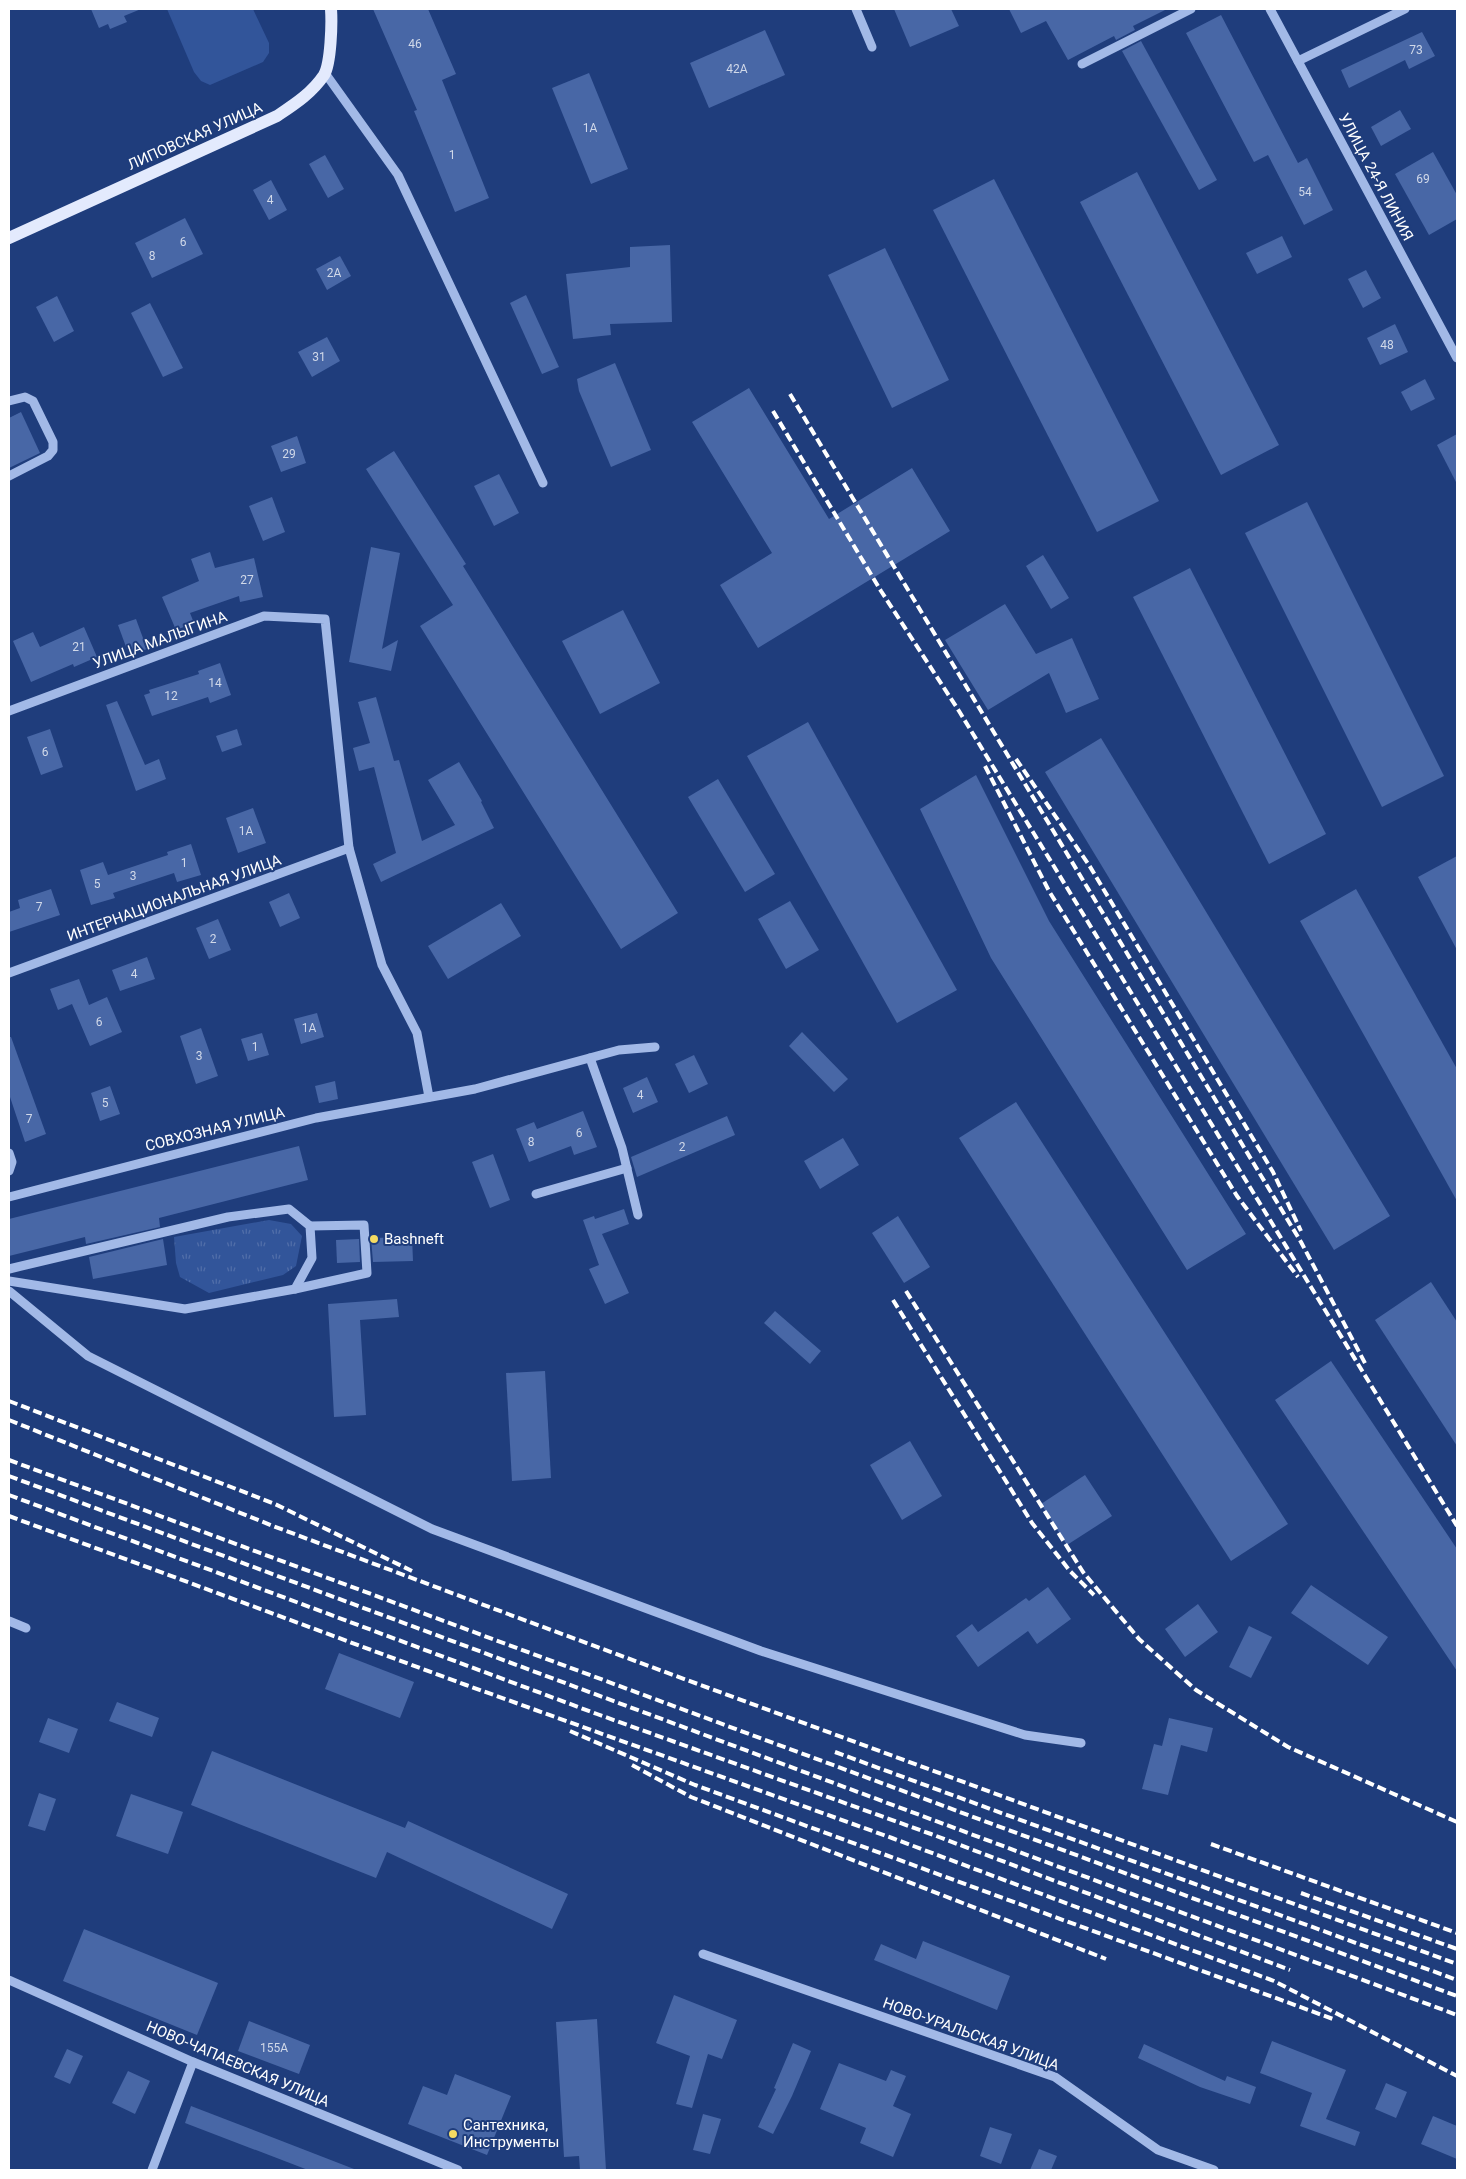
<svg xmlns="http://www.w3.org/2000/svg" width="1466" height="2179" font-family="Roboto,sans-serif">
	<defs>
		<pattern id="grass-tufts" width="24" height="20" patternUnits="userSpaceOnUse" patternTransform="scale(1.25)"><rect width="24" height="20" fill="#32559a"/><path d="M3 7l-1-3M5 7V3M7 7l1-3M15 17l-1-3M17 17v-4M19 17l1-3" fill="none" stroke="#516ea9"/></pattern>
	</defs>
	<rect width="100%" height="100%" fill="#1f3d7c"/>
	<path fill="url(#grass-tufts)" d="M269,1220L291,1224L302,1236L296,1266L283,1275L209,1293L180,1277L176,1263L174,1237Z"/>
	<path fill="#32559a" d="M167,9H253L269,43V53L263,62L210,85L201,81L194,72Z"/>
	<g fill="#4867a6">
		<path d="M91,9H141L124,16L127,22L110,29L108,24L99,28Z"/>
		<path d="M373,9H428L456,74L442,80L489,198L455,212L414,111L417,110Z"/>
		<path d="M894,9H951L959,26L910,47Z"/>
		<path d="M1009,9H1167L1133,26L1135,30L1116,40L1114,36L1068,60L1046,21L1021,33Z"/>
		<path d="M1221,15L1298,163L1307,158L1333,210L1304,225L1268,155L1254,162L1186,33Z"/>
		<path d="M765,30L785,75L709,108L690,63Z"/>
		<path d="M1422,32L1435,56L1409,69L1405,60L1349,88L1341,70Z"/>
		<path d="M1141,41L1217,180L1199,190L1122,51Z"/>
		<path d="M589,73L628,169L591,184L552,88Z"/>
		<path d="M1400,110L1411,129L1381,146L1371,127Z"/>
		<path d="M1433,152L1457,195V219L1429,235L1395,174Z"/>
		<path d="M325,155L344,189L328,198L309,164Z"/>
		<path d="M1137,172L1279,445L1221,475L1080,202Z"/>
		<path d="M994,179L1159,501L1097,532L933,210Z"/>
		<path d="M271,180L287,210L269,220L253,190Z"/>
		<path d="M185,218L203,254L152,278L135,243Z"/>
		<path d="M1282,236L1292,257L1257,274L1246,253Z"/>
		<path d="M670,245L672,322L610,324L611,335L573,339L566,274L630,267V247Z"/>
		<path d="M885,248L949,380L892,408L828,275Z"/>
		<path d="M340,256L351,276L327,290L316,269Z"/>
		<path d="M1366,270L1381,298L1363,308L1348,279Z"/>
		<path d="M526,295L559,367L542,374L510,303Z"/>
		<path d="M57,296L74,331L54,342L36,307Z"/>
		<path d="M150,303L183,368L163,377L131,313Z"/>
		<path d="M1395,324L1408,352L1380,365L1367,338Z"/>
		<path d="M327,337L340,361L312,377L298,352Z"/>
		<path d="M615,363L651,450L611,467L579,391L577,379Z"/>
		<path d="M1425,379L1435,399L1411,411L1401,392Z"/>
		<path d="M749,388L829,519L912,468L950,531L758,648L720,585L772,553L692,422Z"/>
		<path d="M21,412L40,453L9,468V418Z"/>
		<path d="M1457,434V484L1437,445Z"/>
		<path d="M297,436L306,463L281,472L271,446Z"/>
		<path d="M394,451L466,564L463,566L678,913L621,949L420,626L453,605L366,469Z"/>
		<path d="M499,474L519,513L494,526L474,486Z"/>
		<path d="M272,497L285,532L263,541L249,506Z"/>
		<path d="M1307,502L1444,776L1382,807L1245,533Z"/>
		<path d="M371,547L400,553L382,649L398,640L391,671L349,662Z"/>
		<path d="M210,552L215,568L254,558L263,597L240,602L239,596L190,613L194,623L176,630L162,597L199,581L191,559Z"/>
		<path d="M1043,555L1069,598L1051,609L1026,566Z"/>
		<path d="M1190,568L1326,834L1269,864L1133,597Z"/>
		<path d="M1005,604L1036,654L1072,638L1099,699L1066,713L1049,673L988,710L945,640Z"/>
		<path d="M623,610L660,683L600,714L562,641Z"/>
		<path d="M136,619L147,649L129,655L118,625Z"/>
		<path d="M84,627L97,657L74,667L73,664L31,682L13,641L33,632L40,647Z"/>
		<path d="M220,663L231,695L210,703L208,697L152,716L144,695L150,693L149,690L199,674L198,671Z"/>
		<path d="M376,697L394,761L399,760L422,841L455,825L428,780L459,762L482,801L481,802L494,828L381,882L373,864L396,853L374,767L359,771L353,748L370,743L358,702Z"/>
		<path d="M117,701L145,765L159,759L166,779L136,791L106,705Z"/>
		<path d="M808,722L957,990L897,1023L747,756Z"/>
		<path d="M50,729L63,767L41,775L27,737Z"/>
		<path d="M237,729L242,745L222,752L216,736Z"/>
		<path d="M1101,738L1390,1216L1334,1250L1045,772Z"/>
		<path d="M976,775L1049,921L1246,1234L1187,1270L991,958L920,809Z"/>
		<path d="M718,779L775,874L745,892L688,797Z"/>
		<path d="M253,808L266,843L238,853L226,818Z"/>
		<path d="M191,844L201,875L177,882L174,873L113,893L115,898L91,905L80,870L103,862L108,875L168,855L167,852Z"/>
		<path d="M1457,856V950L1418,877Z"/>
		<path d="M51,889L60,915L9,932V912L20,908L18,900Z"/>
		<path d="M1356,889L1457,1069V1201L1300,921Z"/>
		<path d="M289,893L300,918L280,927L269,902Z"/>
		<path d="M790,901L819,950L786,969L758,919Z"/>
		<path d="M501,903L521,936L448,979L428,946Z"/>
		<path d="M218,919L231,950L209,959L196,928Z"/>
		<path d="M147,957L155,979L120,991L112,970Z"/>
		<path d="M79,979L89,1005L107,997L122,1032L90,1046L72,1004L58,1010L50,989Z"/>
		<path d="M317,1013L324,1037L301,1044L294,1019Z"/>
		<path d="M201,1028L218,1076L196,1084L180,1036Z"/>
		<path d="M802,1032L848,1079L834,1092L789,1046Z"/>
		<path d="M262,1033L269,1055L248,1061L241,1039Z"/>
		<path d="M9,1037H11L46,1134L25,1142L9,1094Z"/>
		<path d="M694,1055L708,1084L689,1093L675,1064Z"/>
		<path d="M647,1077L658,1102L633,1113L623,1088Z"/>
		<path d="M335,1081L338,1099L319,1103L315,1086Z"/>
		<path d="M110,1086L120,1114L100,1121L91,1093Z"/>
		<path d="M1016,1102L1288,1524L1231,1561L959,1138Z"/>
		<path d="M583,1111L597,1147L574,1155L571,1146L529,1162L516,1129L534,1122L537,1129Z"/>
		<path d="M727,1116L735,1135L637,1177L631,1157Z"/>
		<path d="M843,1138L859,1165L820,1189L804,1161Z"/>
		<path d="M299,1146L308,1180L159,1218L160,1227L86,1244L85,1237L9,1256V1219Z"/>
		<path d="M493,1154L510,1200L490,1208L472,1162Z"/>
		<path d="M624,1209L629,1224L602,1234L629,1293L605,1304L589,1269L599,1265L583,1220L594,1216L595,1219Z"/>
		<path d="M898,1216L930,1267L904,1283L872,1233Z"/>
		<path d="M412,1237L413,1261L373,1262L371,1238Z"/>
		<path d="M163,1239L167,1265L93,1279L89,1257Z"/>
		<path d="M359,1239L360,1262L337,1263L336,1240Z"/>
		<path d="M1431,1282L1457,1322V1446L1375,1320Z"/>
		<path d="M397,1299L399,1317L360,1320L366,1415L334,1417L328,1304Z"/>
		<path d="M775,1311L821,1351L810,1364L764,1323Z"/>
		<path d="M1331,1361L1457,1549V1671L1275,1400Z"/>
		<path d="M545,1371L551,1478L512,1481L506,1373Z"/>
		<path d="M910,1441L942,1496L902,1520L870,1465Z"/>
		<path d="M1085,1475L1112,1516L1067,1545L1041,1504Z"/>
		<path d="M1311,1585L1388,1637L1368,1665L1291,1613Z"/>
		<path d="M1048,1587L1071,1619L1037,1644L1028,1631L978,1667L956,1636L972,1624L978,1632L1026,1598L1029,1601Z"/>
		<path d="M1198,1604L1218,1632L1185,1657L1165,1629Z"/>
		<path d="M1249,1626L1272,1637L1251,1678L1229,1667Z"/>
		<path d="M339,1653L414,1682L400,1718L325,1689Z"/>
		<path d="M117,1702L159,1718L152,1737L109,1721Z"/>
		<path d="M48,1718L78,1729L69,1753L39,1742Z"/>
		<path d="M1169,1718L1213,1728L1207,1752L1181,1745L1168,1795L1142,1789L1154,1744L1162,1746Z"/>
		<path d="M212,1751L405,1828L408,1821L568,1894L552,1929L387,1852L376,1878L191,1805Z"/>
		<path d="M39,1793L56,1799L45,1831L28,1826Z"/>
		<path d="M131,1794L183,1812L168,1854L116,1836Z"/>
		<path d="M84,1929L218,1983L197,2035L63,1981Z"/>
		<path d="M923,1941L1010,1976L997,2010L874,1960L881,1944L916,1959Z"/>
		<path d="M674,1995L737,2020L722,2059L708,2054L692,2108L676,2104L690,2056L656,2043Z"/>
		<path d="M597,2019L606,2170H580L579,2156L564,2157L556,2022Z"/>
		<path d="M249,2021L310,2045L299,2074L238,2051Z"/>
		<path d="M1272,2041L1346,2070L1326,2119L1360,2132L1355,2146L1300,2126L1312,2093L1260,2073Z"/>
		<path d="M793,2043L811,2051L792,2096L773,2134L758,2127L776,2089L774,2088Z"/>
		<path d="M1144,2044L1225,2081L1227,2076L1256,2087L1250,2104L1200,2087L1138,2058Z"/>
		<path d="M67,2049L83,2056L70,2084L54,2077Z"/>
		<path d="M839,2063L886,2081L891,2070L906,2076L893,2106L911,2114L893,2157L860,2143L866,2128L820,2109Z"/>
		<path d="M128,2071L150,2081L135,2114L112,2103Z"/>
		<path d="M455,2074L511,2096L487,2155L408,2124L423,2086L447,2095Z"/>
		<path d="M1386,2083L1407,2092L1396,2118L1375,2109Z"/>
		<path d="M191,2106L354,2169V2170H308L185,2123Z"/>
		<path d="M703,2114L721,2119L710,2154L693,2150Z"/>
		<path d="M1433,2116L1457,2126V2159L1421,2144Z"/>
		<path d="M990,2127L1012,2134L1001,2164L980,2156Z"/>
		<path d="M1039,2149L1057,2156L1051,2170H1030Z"/>
	</g>
	<g fill="none" stroke-linecap="round" stroke-linejoin="round">
		<g stroke="#a2b9e7" stroke-width="9">
			<path d="M856,9L872,47"/>
			<path d="M1270,9L1457,358"/>
			<path d="M1298,61L1405,9"/>
			<path d="M1082,64L1191,9"/>
			<path d="M325,73L398,175L543,483"/>
			<path d="M9,401L25,397L33,401L53,442V450L48,456L9,476"/>
			<path d="M9,711L264,616L325,619L349,848L382,965L417,1033L429,1097"/>
			<path d="M9,973L349,848"/>
			<path d="M590,1058L622,1148L638,1215"/>
			<path d="M9,1153L12,1162L9,1171"/>
			<path d="M536,1194L627,1168"/>
			<path d="M9,1197L316,1118L475,1089L619,1050L655,1047"/>
			<path d="M9,1269L228,1217L289,1209L310,1226L312,1258L295,1289L185,1309L9,1281"/>
			<path d="M295,1289L367,1273L364,1225L310,1226"/>
			<path d="M9,1291L88,1356L432,1529L761,1651L1025,1735L1081,1743"/>
			<path d="M9,1621L26,1628"/>
			<path d="M703,1954L1055,2077L1158,2150L1214,2170"/>
			<path d="M9,1980L193,2062L458,2170"/>
			<path d="M152,2170L193,2062"/>
		</g>
		<path stroke="#e3eafd" stroke-width="12" d="M9,238L277,116C295,104 312,93 324,75C331,63 332,23 331,9"/>
		<g stroke="#fff" stroke-width="4" stroke-dasharray="9 4" stroke-linecap="butt">
			<path d="M790,394L1301,1242L1366,1365"/>
			<path d="M773,411L881,591L959,711L1457,1526"/>
			<path d="M1016,759L1089,865L1273,1172L1301,1231"/>
			<path d="M985,766L1049,891L1237,1196L1298,1277"/>
			<path d="M906,1291L1083,1572L1139,1639L1196,1690L1288,1747L1457,1822"/>
			<path d="M893,1300L1032,1523L1070,1571L1094,1595"/>
			<path d="M9,1401L275,1504L412,1571"/>
			<path d="M9,1420L273,1526L508,1614L1457,1964"/>
			<path d="M9,1460L1457,1996"/>
			<path d="M9,1476L1457,2015"/>
			<path d="M9,1495L597,1714L931,1834L1290,1970"/>
			<path d="M9,1516L466,1685L892,1838L1274,1981L1457,2076"/>
			<path d="M570,1731L695,1785L1333,2019"/>
			<path d="M835,1752L1457,1980"/>
			<path d="M632,1765L691,1797L1106,1959"/>
			<path d="M1211,1844L1457,1933"/>
			<path d="M1301,1893L1457,1949"/>
		</g>
	</g>
	<g fill="#f5db62" stroke="#1f3d7c" stroke-width="2">
		<circle cx="374" cy="1239" r="5"/>
		<circle cx="453" cy="2134" r="5"/>
	</g>
	<g text-anchor="middle" stroke-width="4" stroke-linejoin="round" paint-order="stroke">
		<g font-size="12" fill="#d1d9e9">
			<text x="415" y="48">46</text>
			<text x="1416" y="54">73</text>
			<text x="737" y="73">42А</text>
			<text x="590" y="132">1А</text>
			<text x="452" y="159">1</text>
			<text x="1423" y="183">69</text>
			<text x="1305" y="196">54</text>
			<text x="270" y="204">4</text>
			<text x="183" y="246">6</text>
			<text x="152" y="260">8</text>
			<text x="334" y="277">2А</text>
			<text x="1387" y="349">48</text>
			<text x="319" y="361">31</text>
			<text x="289" y="458">29</text>
			<text x="247" y="584">27</text>
			<text x="79" y="651">21</text>
			<text x="215" y="687">14</text>
			<text x="171" y="700">12</text>
			<text x="45" y="756">6</text>
			<text x="246" y="835">1А</text>
			<text x="184" y="867">1</text>
			<text x="133" y="880">3</text>
			<text x="97" y="888">5</text>
			<text x="39" y="911">7</text>
			<text x="213" y="943">2</text>
			<text x="134" y="978">4</text>
			<text x="99" y="1026">6</text>
			<text x="309" y="1032">1А</text>
			<text x="255" y="1051">1</text>
			<text x="199" y="1060">3</text>
			<text x="640" y="1099">4</text>
			<text x="105" y="1107">5</text>
			<text x="29" y="1123">7</text>
			<text x="579" y="1137">6</text>
			<text x="531" y="1146">8</text>
			<text x="682" y="1151">2</text>
			<text x="274" y="2052">155А</text>
		</g>
		<g font-size="15" fill="#fff" stroke="#1f3d7c">
			<text transform="translate(195 136) rotate(-24)" y="5">ЛИПОВСКАЯ УЛИЦА</text>
			<text transform="translate(1376 177) rotate(62)" y="5">УЛИЦА 24-Я ЛИНИЯ</text>
			<text transform="translate(160 640) rotate(-20)" y="5">УЛИЦА МАЛЫГИНА</text>
			<text transform="translate(174 898) rotate(-20)" y="5">ИНТЕРНАЦИОНАЛЬНАЯ УЛИЦА</text>
			<text transform="translate(215 1129) rotate(-14)" y="5">СОВХОЗНАЯ УЛИЦА</text>
			<text transform="translate(971 2034) rotate(20)" y="5">НОВО-УРАЛЬСКАЯ УЛИЦА</text>
			<text transform="translate(238 2064) rotate(23)" y="5">НОВО-ЧАПАЕВСКАЯ УЛИЦА</text>
		</g>
		<g font-size="15" fill="#fff" stroke="#1f3d7c" text-anchor="start">
			<text x="384" y="1244">Bashneft</text>
			<text x="463" y="2130">Сантехника,<tspan x="463" dy="17">Инструменты</tspan></text>
		</g>
	</g>
	<rect width="1466" height="2179" fill="none" stroke="#ffffff" stroke-width="20"/>
</svg>
